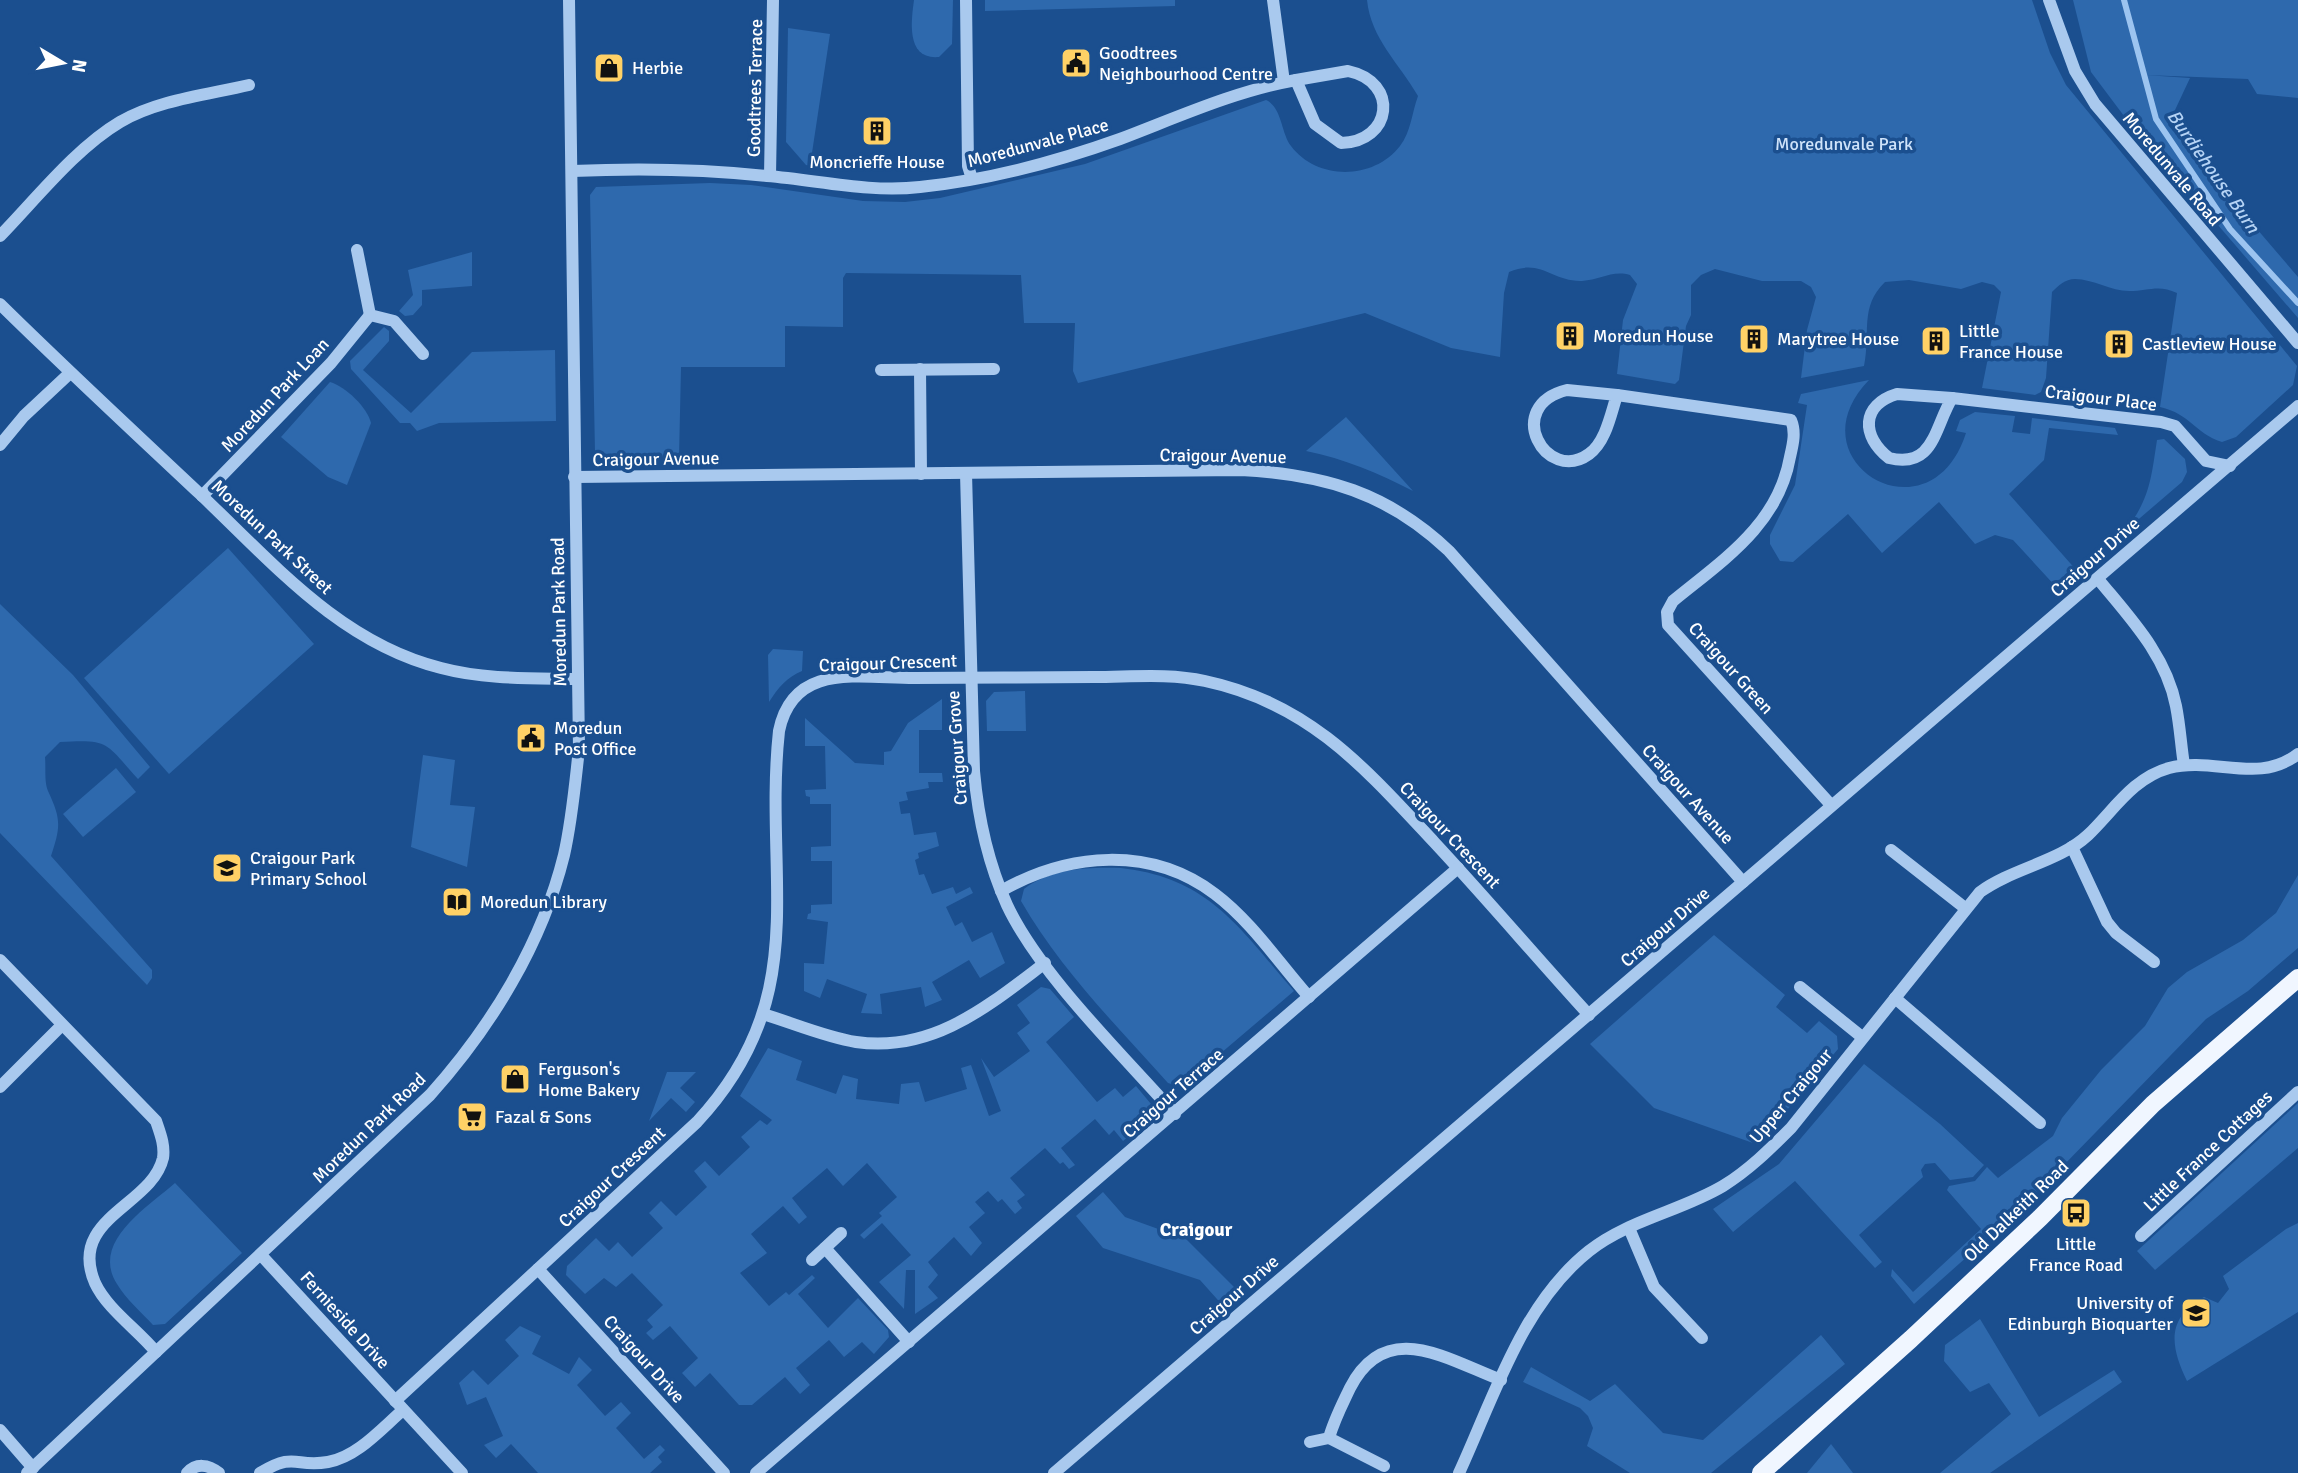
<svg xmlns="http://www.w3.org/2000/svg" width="2298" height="1473" font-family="Signika,sans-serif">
	<rect width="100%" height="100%" fill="#1b4f8f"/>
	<g fill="#2e69ad">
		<path d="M914,0H953L952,44L939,57C906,60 911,22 914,0Z"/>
		<path d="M985,0H1175V6L985,11Z"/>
		<path d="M1367,0H2032L2050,53L2066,85L2297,366L2293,385L2236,437L2222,442C2194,433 2191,414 2160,407L2177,293C2159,284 2148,291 2129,291C2111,291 2093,279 2075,279C2065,279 2058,286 2052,292L2046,378L2041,392L2035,395L1982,388L2001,292L1994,285L1982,282L1961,289L1909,280L1885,282C1859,307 1871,333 1864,366L1801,378L1807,330L1816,297L1811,287L1801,281H1762L1715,269L1701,275L1691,285V315L1686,326L1679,380L1675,384L1617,374L1623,320L1637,284L1630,275C1612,270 1600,280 1582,281C1552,282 1541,258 1509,272L1504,293L1500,357L1451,348L1365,313L1078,383L1073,371L1075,323H1024L1021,275L846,273L843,278V327L785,326V367H681L679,458L606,459L595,453L590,195L596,187L710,183L751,185L863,201L905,202L940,198L1085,164L1266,100C1282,107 1281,133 1291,146C1317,181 1374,180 1400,146C1411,132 1412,112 1418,96C1399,63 1371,39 1367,0Z"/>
		<path d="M2073,0H2298V98L2257,94L2248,79L2145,75L2190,78L2168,125L2298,277V318L2124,116L2091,72Z"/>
		<path d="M788,28L830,34L810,166L806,165L786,142Z"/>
		<path d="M472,252V286L422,290V305L413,315L405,316L399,311L413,295L408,270Z"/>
		<path d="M384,327L389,331V341L363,370L411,413L472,352L555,350L556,421L439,423L417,431L410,423H400L351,369L350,361Z"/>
		<path d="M1869,380C1790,461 1930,545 1966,433L1956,431L1960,420L1975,412L2015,416L2012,432L2030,434L2032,418L2115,428L2118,435L2049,428L2044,460L2009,494L2078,572L2058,589L2013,540L1995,535L1975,544L1939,502L1882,553L1848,514L1793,562L1780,561L1770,544V535L1795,485L1807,405L1798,403L1801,394Z"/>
		<path d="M330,382C346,387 367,407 371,423L347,485L328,477L281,437Z"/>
		<path d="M1346,417L1413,491C1378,473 1345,459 1306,451Z"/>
		<path d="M2164,439L2185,459L2187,472L2182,482L2126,530C2150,498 2151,479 2157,440Z"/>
		<path d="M228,548L314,644L169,774L84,678Z"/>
		<path d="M0,604L73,675L150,767L138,779C105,743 111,739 60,742L45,757C46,767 44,782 48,791C61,819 61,826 51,856L152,970V978L147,985L0,833Z"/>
		<path d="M773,649L803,651L802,671C787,677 778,688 769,702L768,655Z"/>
		<path d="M1025,691L1026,731H987L986,701L994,692Z"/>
		<path d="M942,699V730H919V773H942L943,782H928L929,788L906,792L908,800L899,802L901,814L910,813L914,835L936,832L939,846L918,853L919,858L915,860L919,875L924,874L932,894L953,887L956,894L970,887L973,893L946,907L955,926L962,922L972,942L992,932L1005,963L980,978L969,960L932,982L942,1000L925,1007L921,987L880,994L882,1014L861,1013L867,994L827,979L820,998L804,991V963L824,964L828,922L807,919L808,914L811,913V905L832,904V861H811V847L831,846V804H810V797L806,796L805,790L826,789L825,746H805V718L855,763L884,765V752L891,751L908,723Z"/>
		<path d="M423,755L455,760L450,805L475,807L467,867L411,847Z"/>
		<path d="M116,768L136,792L83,837L63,814Z"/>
		<path d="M1121,868C1210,878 1240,929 1294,991L1181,1087L1168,1083C1116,1025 1060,969 1021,901L1024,889C1051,868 1089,867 1121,868Z"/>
		<path d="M2298,875V948L2248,991L2206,1019L2024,1206L1914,1304L1891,1276L1892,1269L1913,1292L1981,1229L1947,1190L1949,1186L1975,1181L1987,1167L1998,1178L2053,1136L2062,1118L2101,1070L2145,1026L2168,988L2187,972L2243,940L2276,913Z"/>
		<path d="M1714,935L1785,995L1776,1007L1807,1033L1819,1021L1837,1036L1838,1049L1782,1116L1753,1143L1654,1108L1590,1044Z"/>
		<path d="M1041,987L1050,989L1074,1017L1046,1042L1097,1102L1115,1088L1123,1097L1136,1086L1151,1104L1153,1116L1123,1141L1114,1130L1109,1135L1095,1119L1061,1148L1075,1165L1069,1169L1063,1162L1060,1164L1045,1148L1010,1178L1025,1195L1017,1201L1022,1208L1015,1214L1002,1199L998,1202L988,1191L975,1202L985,1213L969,1227L982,1243L971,1256L954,1237L928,1262L938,1275L928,1287L938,1298L915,1314V1270H906L904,1309L879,1282L911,1255L882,1223L864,1239L860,1235L882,1216L879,1213L897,1197L867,1163L843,1186L827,1168L792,1198L807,1217L799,1224L783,1206L751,1234L767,1253L740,1273L769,1306L786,1292L789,1295L812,1275L815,1278L798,1294L828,1328L858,1298L888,1330L889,1337L874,1354L862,1342L844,1357L829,1340L796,1368L810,1385L800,1394L785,1377L752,1405H739L710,1373L695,1387L682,1373L698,1358L670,1326L653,1340L646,1333L653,1327L647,1320L663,1305L632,1273L616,1287L604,1278L585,1294L566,1275L567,1266L596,1238L609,1251L618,1242L632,1257L663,1228L649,1213L661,1201L676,1216L707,1187L694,1171L705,1161L719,1176L750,1147L741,1137L760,1120L767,1125L772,1120L740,1096L768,1048L802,1061L796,1080L836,1094L843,1075L858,1079L856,1099L899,1104L901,1084L919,1082L925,1102L967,1089L961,1068L971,1065L989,1116L1001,1111L981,1058L994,1077L1030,1051L1017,1033L1030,1023L1017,1005Z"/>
		<path d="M1864,1064L1940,1124L1984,1165L1973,1177L1950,1180L1935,1163L1925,1164L1921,1170L1923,1177L1859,1235L1882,1262L1875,1268L1795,1181L1733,1232L1713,1209L1779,1164Z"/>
		<path d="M667,1072H696L680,1088L695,1102L686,1112L671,1098L649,1121Z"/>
		<path d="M2298,1103V1148L2155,1270L2137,1251Z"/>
		<path d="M175,1183L242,1253L165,1324L153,1325C141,1312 126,1299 117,1284C90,1242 148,1207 175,1183Z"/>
		<path d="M1103,1192L1125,1217L1186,1239L1241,1294L1225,1308L1200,1280L1103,1248L1076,1216Z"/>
		<path d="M2298,1223V1312L2187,1381C2170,1346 2166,1318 2204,1297L2218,1303L2229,1289L2223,1276L2286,1229Z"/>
		<path d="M1980,1319L2039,1417L2114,1370L2122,1382L1990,1473H1940L2011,1414L1989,1383L1970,1392L1944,1361L1945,1345Z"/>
		<path d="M520,1326L541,1336L532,1354L569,1374L579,1357L592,1370L577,1385L605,1416L621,1402L631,1413L616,1428L644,1459L660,1445L665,1450L658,1457L662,1462L650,1473H538L511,1444L496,1458L484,1445L503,1436L486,1397L467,1405L459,1383L473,1370L488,1385L519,1356L505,1340Z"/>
		<path d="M1821,1335L1845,1364L1711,1473H1630L1587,1446L1593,1428L1588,1416L1580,1408L1523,1382L1531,1367L1590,1401L1615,1384L1663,1433L1703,1440Z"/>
		<path d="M1831,1444L1853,1473H1807Z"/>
	</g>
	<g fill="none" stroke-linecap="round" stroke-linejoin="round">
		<path stroke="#9cc4f0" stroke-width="6" d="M2124,0L2156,119L2230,229L2298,303"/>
		<g stroke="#a9c9ee" stroke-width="12">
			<path d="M966,0L968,166L972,179"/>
			<path d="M1273,0L1284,82"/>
			<path d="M2049,0L2075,71L2095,104L2298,343"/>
			<path d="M1348,71C1400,82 1392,142 1341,143L1315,124L1296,80Z"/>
			<path d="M572,171C637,168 702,169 767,176C818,180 869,193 920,187C988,180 1056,162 1120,139C1178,117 1235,91 1296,80"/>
			<path d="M770,176L773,0"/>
			<path d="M0,236C36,199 76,148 120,122C158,100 206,95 249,85"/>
			<path d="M357,250L370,315L394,321L423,354"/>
			<path d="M0,304C66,369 133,431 200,494C272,562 340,643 441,668C486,680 533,678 578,679"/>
			<path d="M920,369L921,474"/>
			<path d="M881,370L994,369"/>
			<path d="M1567,390L1617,395C1611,413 1606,442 1589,454C1546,485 1502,406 1567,390Z"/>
			<path d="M1897,394L1952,398C1934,428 1934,469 1889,458C1861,436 1861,405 1897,394Z"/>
			<path d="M1617,395L1791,420C1796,432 1793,444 1790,457C1778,525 1723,560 1673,601L1667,612L1668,625L1831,805"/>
			<path d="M1952,398L2161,422L2175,426L2206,461L2230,466"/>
			<path d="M0,445L24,416L70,373"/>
			<path d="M966,473L974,771C978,817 988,863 1007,905C1040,975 1123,1055 1175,1114"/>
			<path d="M574,477L1241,470C1324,474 1388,493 1449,551L1743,882"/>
			<path d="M202,496L331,363L370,315"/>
			<path d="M2098,579C2130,618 2166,655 2176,706C2180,726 2181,746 2184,765"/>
			<path d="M2072,847L2107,922L2116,933L2154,962"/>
			<path d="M1891,850L1965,908"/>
			<path d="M1001,891C1068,853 1150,845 1215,894C1251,921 1279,963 1309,997"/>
			<path d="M0,960L156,1121C160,1133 165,1145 163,1158C152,1206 67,1218 95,1283C107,1309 138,1330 156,1352"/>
			<path d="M1800,987L1862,1037"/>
			<path d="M1895,998L2040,1123"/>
			<path d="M763,1014C793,1023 825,1037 856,1042C933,1053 988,1006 1045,963"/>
			<path d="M0,1087L62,1025"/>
			<path d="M1629,1228L1654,1287L1702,1338"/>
			<path d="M2141,1236L2298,1092"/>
			<path d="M825,1248L909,1342"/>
			<path d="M261,1255L462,1473"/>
			<path d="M812,1260L841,1233"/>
			<path d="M538,1269L724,1473"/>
			<path d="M395,1401L697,1122C815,995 763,880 779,731C793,662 859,678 914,678C974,678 1034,677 1094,677C1131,677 1169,673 1205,681C1309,703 1365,768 1434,842C1487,899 1537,958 1589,1015"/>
			<path d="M0,1430L33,1468"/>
			<path d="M1310,1442L1329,1438"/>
			<path d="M1384,1466L1329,1438C1334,1420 1342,1405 1350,1388C1386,1318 1446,1359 1501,1380"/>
			<path d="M27,1473L430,1095C491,1027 542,944 564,855C572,820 575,784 579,749L569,0"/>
			<path d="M187,1473C196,1463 208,1464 219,1473"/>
			<path d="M260,1473C297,1451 294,1468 328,1462C357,1457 381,1429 403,1410"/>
			<path d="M756,1473L1458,868"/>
			<path d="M1054,1473L2298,406"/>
			<path d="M1459,1473C1494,1397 1522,1304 1589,1251C1628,1220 1681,1211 1723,1186C1749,1170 1770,1149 1791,1128L1980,892C2013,868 2059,862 2088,835C2114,810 2133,778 2169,768C2214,756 2258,785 2298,754"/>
		</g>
		<path stroke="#f0f6ff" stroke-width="18" d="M1761,1473L1911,1339L2040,1218L2153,1104L2298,978"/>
	</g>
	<defs>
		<g id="civic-square" transform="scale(1.575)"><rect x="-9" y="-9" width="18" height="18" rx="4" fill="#ffd166" stroke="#1b4f8f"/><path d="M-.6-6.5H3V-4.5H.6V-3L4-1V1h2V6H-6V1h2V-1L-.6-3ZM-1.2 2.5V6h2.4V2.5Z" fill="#111"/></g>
		<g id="shop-square" transform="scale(1.575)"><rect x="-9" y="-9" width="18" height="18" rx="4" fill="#ffd166" stroke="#1b4f8f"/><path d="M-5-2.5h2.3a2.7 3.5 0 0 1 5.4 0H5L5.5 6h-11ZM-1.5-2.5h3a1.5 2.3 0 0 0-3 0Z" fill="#111"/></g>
		<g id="building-square" transform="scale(1.575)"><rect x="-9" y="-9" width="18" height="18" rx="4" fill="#ffd166" stroke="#1b4f8f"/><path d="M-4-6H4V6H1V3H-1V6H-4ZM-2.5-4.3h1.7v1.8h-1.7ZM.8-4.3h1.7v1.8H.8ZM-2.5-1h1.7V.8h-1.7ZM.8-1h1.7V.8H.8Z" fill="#111"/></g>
		<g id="school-square" transform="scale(1.575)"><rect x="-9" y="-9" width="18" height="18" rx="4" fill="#ffd166" stroke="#1b4f8f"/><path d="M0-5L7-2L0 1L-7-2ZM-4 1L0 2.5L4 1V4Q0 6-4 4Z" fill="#111"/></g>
		<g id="library-square" transform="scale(1.575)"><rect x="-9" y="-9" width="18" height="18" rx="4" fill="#ffd166" stroke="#1b4f8f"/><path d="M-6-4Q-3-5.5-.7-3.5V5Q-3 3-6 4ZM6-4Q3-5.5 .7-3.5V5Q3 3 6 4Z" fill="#111"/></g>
		<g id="supermarket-square" transform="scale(1.575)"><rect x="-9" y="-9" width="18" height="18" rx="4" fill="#ffd166" stroke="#1b4f8f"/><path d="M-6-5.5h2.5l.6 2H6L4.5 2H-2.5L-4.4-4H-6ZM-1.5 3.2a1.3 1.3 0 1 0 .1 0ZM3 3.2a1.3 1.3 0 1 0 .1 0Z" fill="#111"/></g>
		<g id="bus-square" transform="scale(1.575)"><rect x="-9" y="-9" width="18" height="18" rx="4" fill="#ffd166" stroke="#1b4f8f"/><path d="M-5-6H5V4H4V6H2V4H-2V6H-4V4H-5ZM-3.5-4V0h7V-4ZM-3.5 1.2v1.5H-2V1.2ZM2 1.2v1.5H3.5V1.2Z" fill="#111"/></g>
		<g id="university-square" transform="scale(1.575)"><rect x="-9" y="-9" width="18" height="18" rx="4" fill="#ffd166" stroke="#1b4f8f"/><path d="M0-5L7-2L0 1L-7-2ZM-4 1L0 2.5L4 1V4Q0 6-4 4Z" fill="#111"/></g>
	</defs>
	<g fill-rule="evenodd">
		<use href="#civic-square" x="1076" y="63"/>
		<use href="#shop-square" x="609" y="68"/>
		<use href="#building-square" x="877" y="131"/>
		<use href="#building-square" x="1570" y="336"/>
		<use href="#building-square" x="1754" y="339"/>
		<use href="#building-square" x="1936" y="341"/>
		<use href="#building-square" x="2119" y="344"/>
		<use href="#civic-square" x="531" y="738"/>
		<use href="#school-square" x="227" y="868"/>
		<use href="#library-square" x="457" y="902"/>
		<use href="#shop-square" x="515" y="1079"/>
		<use href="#supermarket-square" x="472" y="1117"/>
		<use href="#bus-square" x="2076" y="1213"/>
		<use href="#university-square" x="2196" y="1313"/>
	</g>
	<g text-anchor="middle" stroke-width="7" stroke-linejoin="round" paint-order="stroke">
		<g font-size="18" fill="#fff" stroke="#1b4f8f" text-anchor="start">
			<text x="1099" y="59">Goodtrees<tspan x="1099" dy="21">Neighbourhood Centre</tspan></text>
			<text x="632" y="74">Herbie</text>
			<text x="877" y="168" text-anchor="middle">Moncrieffe House</text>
			<text x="1959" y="337">Little<tspan x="1959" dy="21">France House</tspan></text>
			<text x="1593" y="342">Moredun House</text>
			<text x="1777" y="345">Marytree House</text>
			<text x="2142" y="350">Castleview House</text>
			<text x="554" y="734">Moredun<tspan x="554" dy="21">Post Office</tspan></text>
			<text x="250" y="864">Craigour Park<tspan x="250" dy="21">Primary School</tspan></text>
			<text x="480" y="908">Moredun Library</text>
			<text x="538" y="1075">Ferguson's<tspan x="538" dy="21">Home Bakery</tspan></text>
			<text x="495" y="1123">Fazal &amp; Sons</text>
			<text x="2076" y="1250" text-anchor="middle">Little<tspan x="2076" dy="21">France Road</tspan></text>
			<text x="2173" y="1309" text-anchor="end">University of<tspan x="2173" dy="21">Edinburgh Bioquarter</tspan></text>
		</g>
		<g font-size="18" fill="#fff" stroke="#1b4f8f">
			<text transform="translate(755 88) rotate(-89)" y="6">Goodtrees Terrace</text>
			<text transform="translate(1038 143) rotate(-15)" y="6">Moredunvale Place</text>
			<text transform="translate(2172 169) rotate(50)" y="6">Moredunvale Road</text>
			<text transform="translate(275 395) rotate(-47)" y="6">Moredun Park Loan</text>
			<text transform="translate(2101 398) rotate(7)" y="6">Craigour Place</text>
			<text transform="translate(1223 456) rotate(1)" y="6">Craigour Avenue</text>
			<text transform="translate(656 459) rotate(-1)" y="6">Craigour Avenue</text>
			<text transform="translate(272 537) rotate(43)" y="6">Moredun Park Street</text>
			<text transform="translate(2095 557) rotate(-41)" y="6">Craigour Drive</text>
			<text transform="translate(559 612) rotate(-91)" y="6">Moredun Park Road</text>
			<text transform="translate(888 663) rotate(-2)" y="6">Craigour Crescent</text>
			<text transform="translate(1731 668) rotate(48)" y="6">Craigour Green</text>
			<text transform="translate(957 748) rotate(-94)" y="6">Craigour Grove</text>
			<text transform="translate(1688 794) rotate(48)" y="6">Craigour Avenue</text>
			<text transform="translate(1450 835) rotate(47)" y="6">Craigour Crescent</text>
			<text transform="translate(1665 927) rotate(-41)" y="6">Craigour Drive</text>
			<text transform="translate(1173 1093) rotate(-41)" y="6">Craigour Terrace</text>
			<text transform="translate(1791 1096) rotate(-50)" y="6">Upper Craigour</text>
			<text transform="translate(369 1128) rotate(-44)" y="6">Moredun Park Road</text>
			<text transform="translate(2208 1151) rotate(-43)" y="6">Little France Cottages</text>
			<text transform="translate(612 1177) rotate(-43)" y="6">Craigour Crescent</text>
			<text transform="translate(2016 1211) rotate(-44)" y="6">Old Dalkeith Road</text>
			<text transform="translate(1234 1295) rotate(-41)" y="6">Craigour Drive</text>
			<text transform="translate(345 1320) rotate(48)" y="6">Fernieside Drive</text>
			<text transform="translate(644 1359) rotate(48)" y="6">Craigour Drive</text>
		</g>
		<g font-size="18" fill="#cfe3fa" stroke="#1b4f8f">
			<text x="1844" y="150">Moredunvale Park</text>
		</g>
		<g font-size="19" font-style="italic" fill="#b5d3f5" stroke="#1b4f8f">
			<text transform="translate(2214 171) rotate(55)" y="7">Burdiehouse Burn</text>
		</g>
		<g font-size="19" font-weight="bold" fill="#fff" stroke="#1b4f8f">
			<text x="1196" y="1236">Craigour</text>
		</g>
	</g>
	<g transform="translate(63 63) rotate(100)" stroke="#1b4f8f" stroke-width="5" paint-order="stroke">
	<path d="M0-5L12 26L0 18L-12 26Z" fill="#ffffff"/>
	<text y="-10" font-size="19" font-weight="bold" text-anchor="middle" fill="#ffffff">N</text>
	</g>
</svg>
